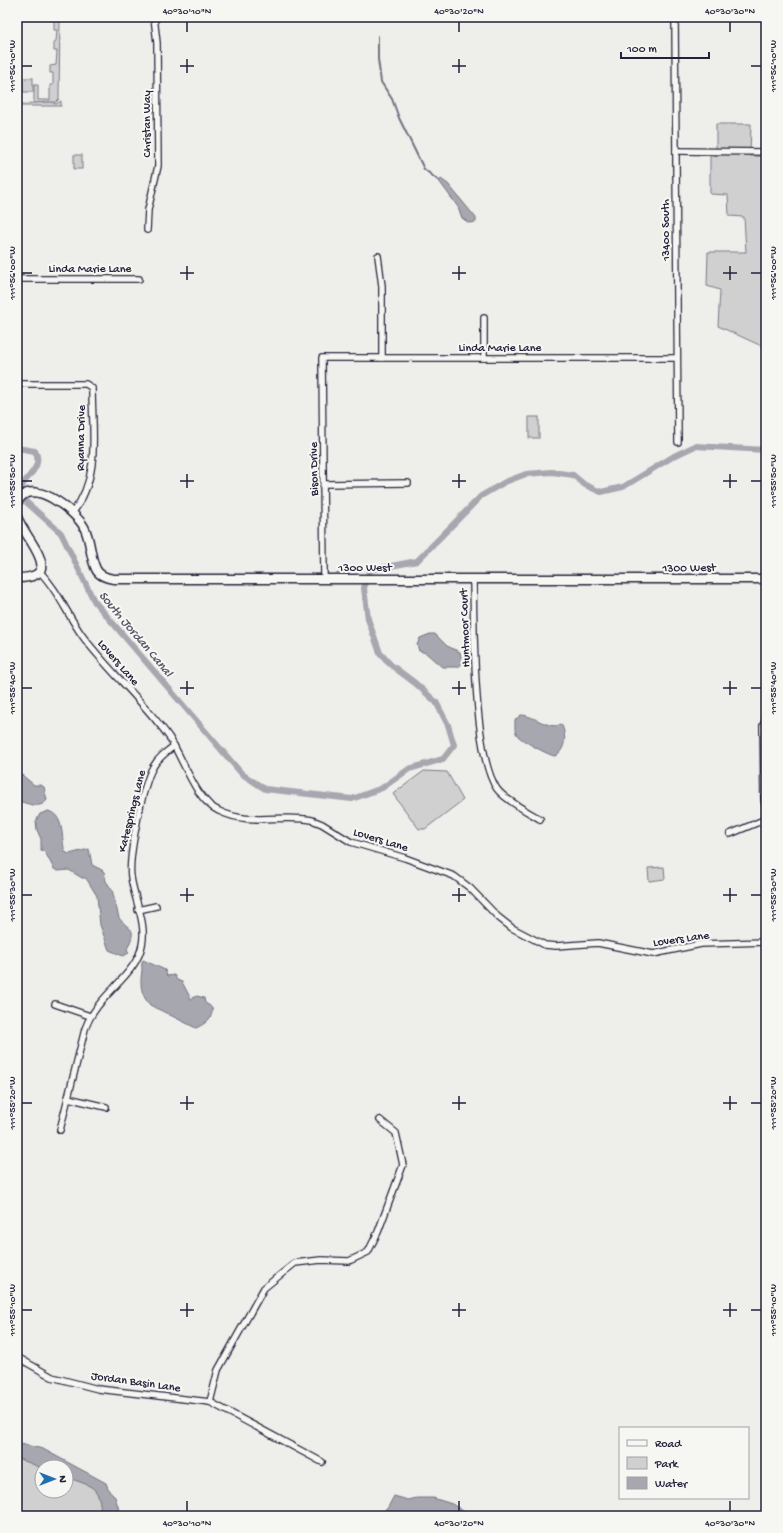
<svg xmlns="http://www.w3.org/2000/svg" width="783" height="1533" font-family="'Gochi Hand',sans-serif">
	<rect width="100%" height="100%" fill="#eeeeeb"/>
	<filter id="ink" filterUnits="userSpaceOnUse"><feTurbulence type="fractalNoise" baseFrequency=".025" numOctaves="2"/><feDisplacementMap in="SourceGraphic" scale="8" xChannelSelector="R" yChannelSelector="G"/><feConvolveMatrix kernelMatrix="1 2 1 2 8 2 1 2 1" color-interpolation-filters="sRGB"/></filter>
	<g filter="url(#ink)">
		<g fill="#d0d0d1" stroke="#797986">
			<path d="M54,17H60L59,99L56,102L34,103V85H38V100H50V85H53V73H50V66L56,65L57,51H54V42L56,41L57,30H54Z"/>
			<rect x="23" y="78" width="10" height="14"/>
			<path d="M61,101V106H17V104L51,102L56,104Z"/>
			<path d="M716,124H751L750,156H766V348L718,326L720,290L707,286L708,252H746L744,217L729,216L728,195L710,194V156H716Z"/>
			<rect x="74" y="155" width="8" height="14"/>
			<rect x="529" y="417" width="10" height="21"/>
			<path d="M424,771L447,772L463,800L425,829H419L393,794Z"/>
			<path d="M664,867L665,879L649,881L648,868Z"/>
			<path d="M17,1455L42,1467V1491H66V1471L104,1492L105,1516H17Z"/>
		</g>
		<g fill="#a7a7af" stroke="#727281">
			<path d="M441,179L448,184L476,218V222L469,223L462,218L458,207L439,181Z"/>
			<path d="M430,634H435L447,646L460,652L462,663L457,667H442L426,653L419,651L417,645L420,638Z"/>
			<path d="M521,715C534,715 550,731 561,724C567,734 566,750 555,756C550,756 521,740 518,736C514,732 515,726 515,720Z"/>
			<path d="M22,775L34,785H41L44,787L47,800C40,810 28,803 17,801V776Z"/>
			<path d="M48,811C65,815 61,839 65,852L69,854L89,849L92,865L102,870L104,872L106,881L112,890L119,918C130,932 138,926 127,949L129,953L123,956L109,950L100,925L97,896L86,878H82L69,870L58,871L54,869L45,852L41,851V839L37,830L36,821L40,814Z"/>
			<path d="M143,960L165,970L167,976L174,975L177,980L182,982L191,999L197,996L204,998L205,1003L212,1007C214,1018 205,1024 196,1028L150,1005C140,994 140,983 142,970C142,966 141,964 143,960Z"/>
			<path d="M17,1443L43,1449L106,1483L109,1491L115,1497L121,1516H101C100,1485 93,1487 66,1477V1467L42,1468L17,1458Z"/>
			<path d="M394,1496L408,1500L417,1498H433L452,1504L471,1516H375L387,1509Z"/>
		</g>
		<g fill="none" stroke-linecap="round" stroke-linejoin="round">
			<path stroke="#727281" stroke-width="2" d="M378,36V59L381,82L392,99L399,118L424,169L439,181"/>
			<g stroke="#a7a7af" stroke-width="6">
				<path d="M17,448L35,451C44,468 25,476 20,490"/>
				<path d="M25,501L61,533L94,601L242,774L265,789L352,799L382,788L409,769L443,759L454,745L448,725L436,702L415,683L391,665L380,653L368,619L364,588L370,570L417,561L481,496L505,482L526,474L552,472L573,475L585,485L601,492L623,487L674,456L695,446L766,450"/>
			</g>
			<g stroke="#22223b" stroke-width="8">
				<g id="street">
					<path d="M675,17L678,442"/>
					<path d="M676,151L766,152"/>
					<path d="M147,230L148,210L158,166L157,43L154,17"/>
					<path d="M378,256L382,286V358"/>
					<path d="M17,279H139"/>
					<path d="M484,358V318"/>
					<path d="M17,384H86L92,388C92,430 101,477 73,512"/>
					<path d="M324,484L408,483"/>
					<path d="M40,572C59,591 68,617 84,638C110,672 144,702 169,737C184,760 195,800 219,811C249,826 281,814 312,820L322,824L351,842L405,858L454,876L470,888L498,917L512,928L545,945L556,946L598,943L653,954L701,944L766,942"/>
					<path d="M324,579L322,358H677"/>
					<path d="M473,579C474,626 473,755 497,789C505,800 528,812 540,819"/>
					<path d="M766,718L763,726L764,800L766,808"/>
					<path d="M730,834L766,819"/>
					<path d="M138,910L156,906"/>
					<path d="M55,1004L90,1016"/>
					<path d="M68,1098L106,1107"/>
					<path d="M60,1130L85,1029C97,994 136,977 142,945C147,923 134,899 131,877C128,857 143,784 153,767C158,758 166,752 174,746"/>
					<path d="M17,1357L52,1377L98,1389L210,1402L322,1462"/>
					<path d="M210,1402L218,1370L264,1288L295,1263L321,1260L349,1261L368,1252L378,1232L403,1165L396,1133L380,1120"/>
				</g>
			</g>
			<g stroke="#22223b" stroke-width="11">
				<g id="secondary">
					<path d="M17,503C30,474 75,511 84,527C91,540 90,558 96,569C99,576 107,578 114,579H766"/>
					<path d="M17,517C26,540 67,578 17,578"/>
				</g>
			</g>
			<use href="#street" stroke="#f6f6f2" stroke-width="5.5"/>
			<use href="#secondary" stroke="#f6f6f2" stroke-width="8"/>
		</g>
	</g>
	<path fill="none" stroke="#22223b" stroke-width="1.5" d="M187,22V32M459,22V32M730,22V32M187,59V73M459,59V73M22,66H32M180,66H194M452,66H466M751,66H761M187,266V280M459,266V280M730,266V280M22,273H32M180,273H194M452,273H466M723,273H737M751,273H761M187,474V488M459,474V488M730,474V488M22,481H32M180,481H194M452,481H466M723,481H737M751,481H761M187,681V695M459,681V695M730,681V695M22,688H32M180,688H194M452,688H466M723,688H737M751,688H761M187,888V902M459,888V902M730,888V902M22,895H32M180,895H194M452,895H466M723,895H737M751,895H761M187,1096V1110M459,1096V1110M730,1096V1110M22,1103H32M180,1103H194M452,1103H466M723,1103H737M751,1103H761M187,1303V1317M459,1303V1317M730,1303V1317M22,1310H32M180,1310H194M452,1310H466M723,1310H737M751,1310H761M187,1501V1511M459,1501V1511M730,1501V1511"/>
	<g text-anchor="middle" stroke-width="4" stroke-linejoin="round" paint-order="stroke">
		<g font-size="12" fill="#22223b" stroke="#f6f6f2">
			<text transform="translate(146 124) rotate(-90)" y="4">Christan Way</text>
			<text transform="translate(665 230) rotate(-90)" y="4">13400 South</text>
			<text x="90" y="272">Linda Marie Lane</text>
			<text x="500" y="351">Linda Marie Lane</text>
			<text transform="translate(80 438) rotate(-89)" y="4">Ryanna Drive</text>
			<text transform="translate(313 469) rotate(-91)" y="4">Bison Drive</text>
			<text x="365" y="571">1300 West</text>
			<text transform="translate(689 567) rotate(-1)" y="4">1300 West</text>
			<text transform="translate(464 628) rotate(-92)" y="4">Huntmoor Court</text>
			<text transform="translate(119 662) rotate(49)" y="4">Lovers Lane</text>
			<text transform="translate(131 811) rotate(-76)" y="4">Katesprings Lane</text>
			<text transform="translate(381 839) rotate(17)" y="4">Lovers Lane</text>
			<text transform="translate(681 938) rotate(-8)" y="4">Lovers Lane</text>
			<text transform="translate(136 1381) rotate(8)" y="4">Jordan Basin Lane</text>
		</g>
		<g font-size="13" font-style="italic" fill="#575769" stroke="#f6f6f2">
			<text transform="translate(137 633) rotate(50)" y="5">South Jordan Canal</text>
		</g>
	</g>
	<rect width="783" height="1533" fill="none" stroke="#f6f6f2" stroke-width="44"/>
	<rect x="619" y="1427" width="130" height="72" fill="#f6f6f2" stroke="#a1a1a9"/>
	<rect x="627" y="1440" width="20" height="6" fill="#f6f6f2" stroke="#a1a1a9"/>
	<text x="655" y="1447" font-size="12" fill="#22223b">Road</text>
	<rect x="627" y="1457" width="20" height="12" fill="#d0d0d1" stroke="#a1a1a9"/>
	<text x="655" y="1467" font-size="12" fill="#22223b">Park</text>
	<rect x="627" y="1477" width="20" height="12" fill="#a7a7af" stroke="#a1a1a9"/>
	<text x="655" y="1487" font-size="12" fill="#22223b">Water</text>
	<g transform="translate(54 1479) rotate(90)"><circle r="19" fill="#f6f6f2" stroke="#a1a1a9"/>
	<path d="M0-3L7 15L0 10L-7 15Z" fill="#1f6fb2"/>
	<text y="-6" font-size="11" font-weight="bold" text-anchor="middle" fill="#22223b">N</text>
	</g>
	<path d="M621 52v6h88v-6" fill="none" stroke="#22223b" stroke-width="2"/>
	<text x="627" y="52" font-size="12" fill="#22223b" stroke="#f6f6f2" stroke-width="3" paint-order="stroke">100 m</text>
	<rect x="22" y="22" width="739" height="1489" fill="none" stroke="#22223b" stroke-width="1.5"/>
	<g font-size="10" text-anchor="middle" fill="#22223b">
		<text x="187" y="14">40°30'10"N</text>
		<text x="459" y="14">40°30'20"N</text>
		<text x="730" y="14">40°30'30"N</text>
		<text transform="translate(11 66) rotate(-90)" y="4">111°56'10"W</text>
		<text transform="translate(772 66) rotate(-90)" y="4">111°56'10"W</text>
		<text transform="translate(11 273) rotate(-90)" y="4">111°56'00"W</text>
		<text transform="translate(772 273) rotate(-90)" y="4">111°56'00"W</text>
		<text transform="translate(11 481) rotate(-90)" y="4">111°55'50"W</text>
		<text transform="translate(772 481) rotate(-90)" y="4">111°55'50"W</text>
		<text transform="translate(772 688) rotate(-90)" y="4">111°55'40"W</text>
		<text transform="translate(11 688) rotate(-90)" y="4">111°55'40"W</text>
		<text transform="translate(11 895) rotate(-90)" y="4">111°55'30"W</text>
		<text transform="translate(772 895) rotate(-90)" y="4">111°55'30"W</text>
		<text transform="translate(11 1103) rotate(-90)" y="4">111°55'20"W</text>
		<text transform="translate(772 1103) rotate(-90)" y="4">111°55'20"W</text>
		<text transform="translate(11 1310) rotate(-90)" y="4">111°55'10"W</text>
		<text transform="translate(772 1310) rotate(-90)" y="4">111°55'10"W</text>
		<text x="187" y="1526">40°30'10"N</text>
		<text x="459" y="1526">40°30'20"N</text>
		<text x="730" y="1526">40°30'30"N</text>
	</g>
</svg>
